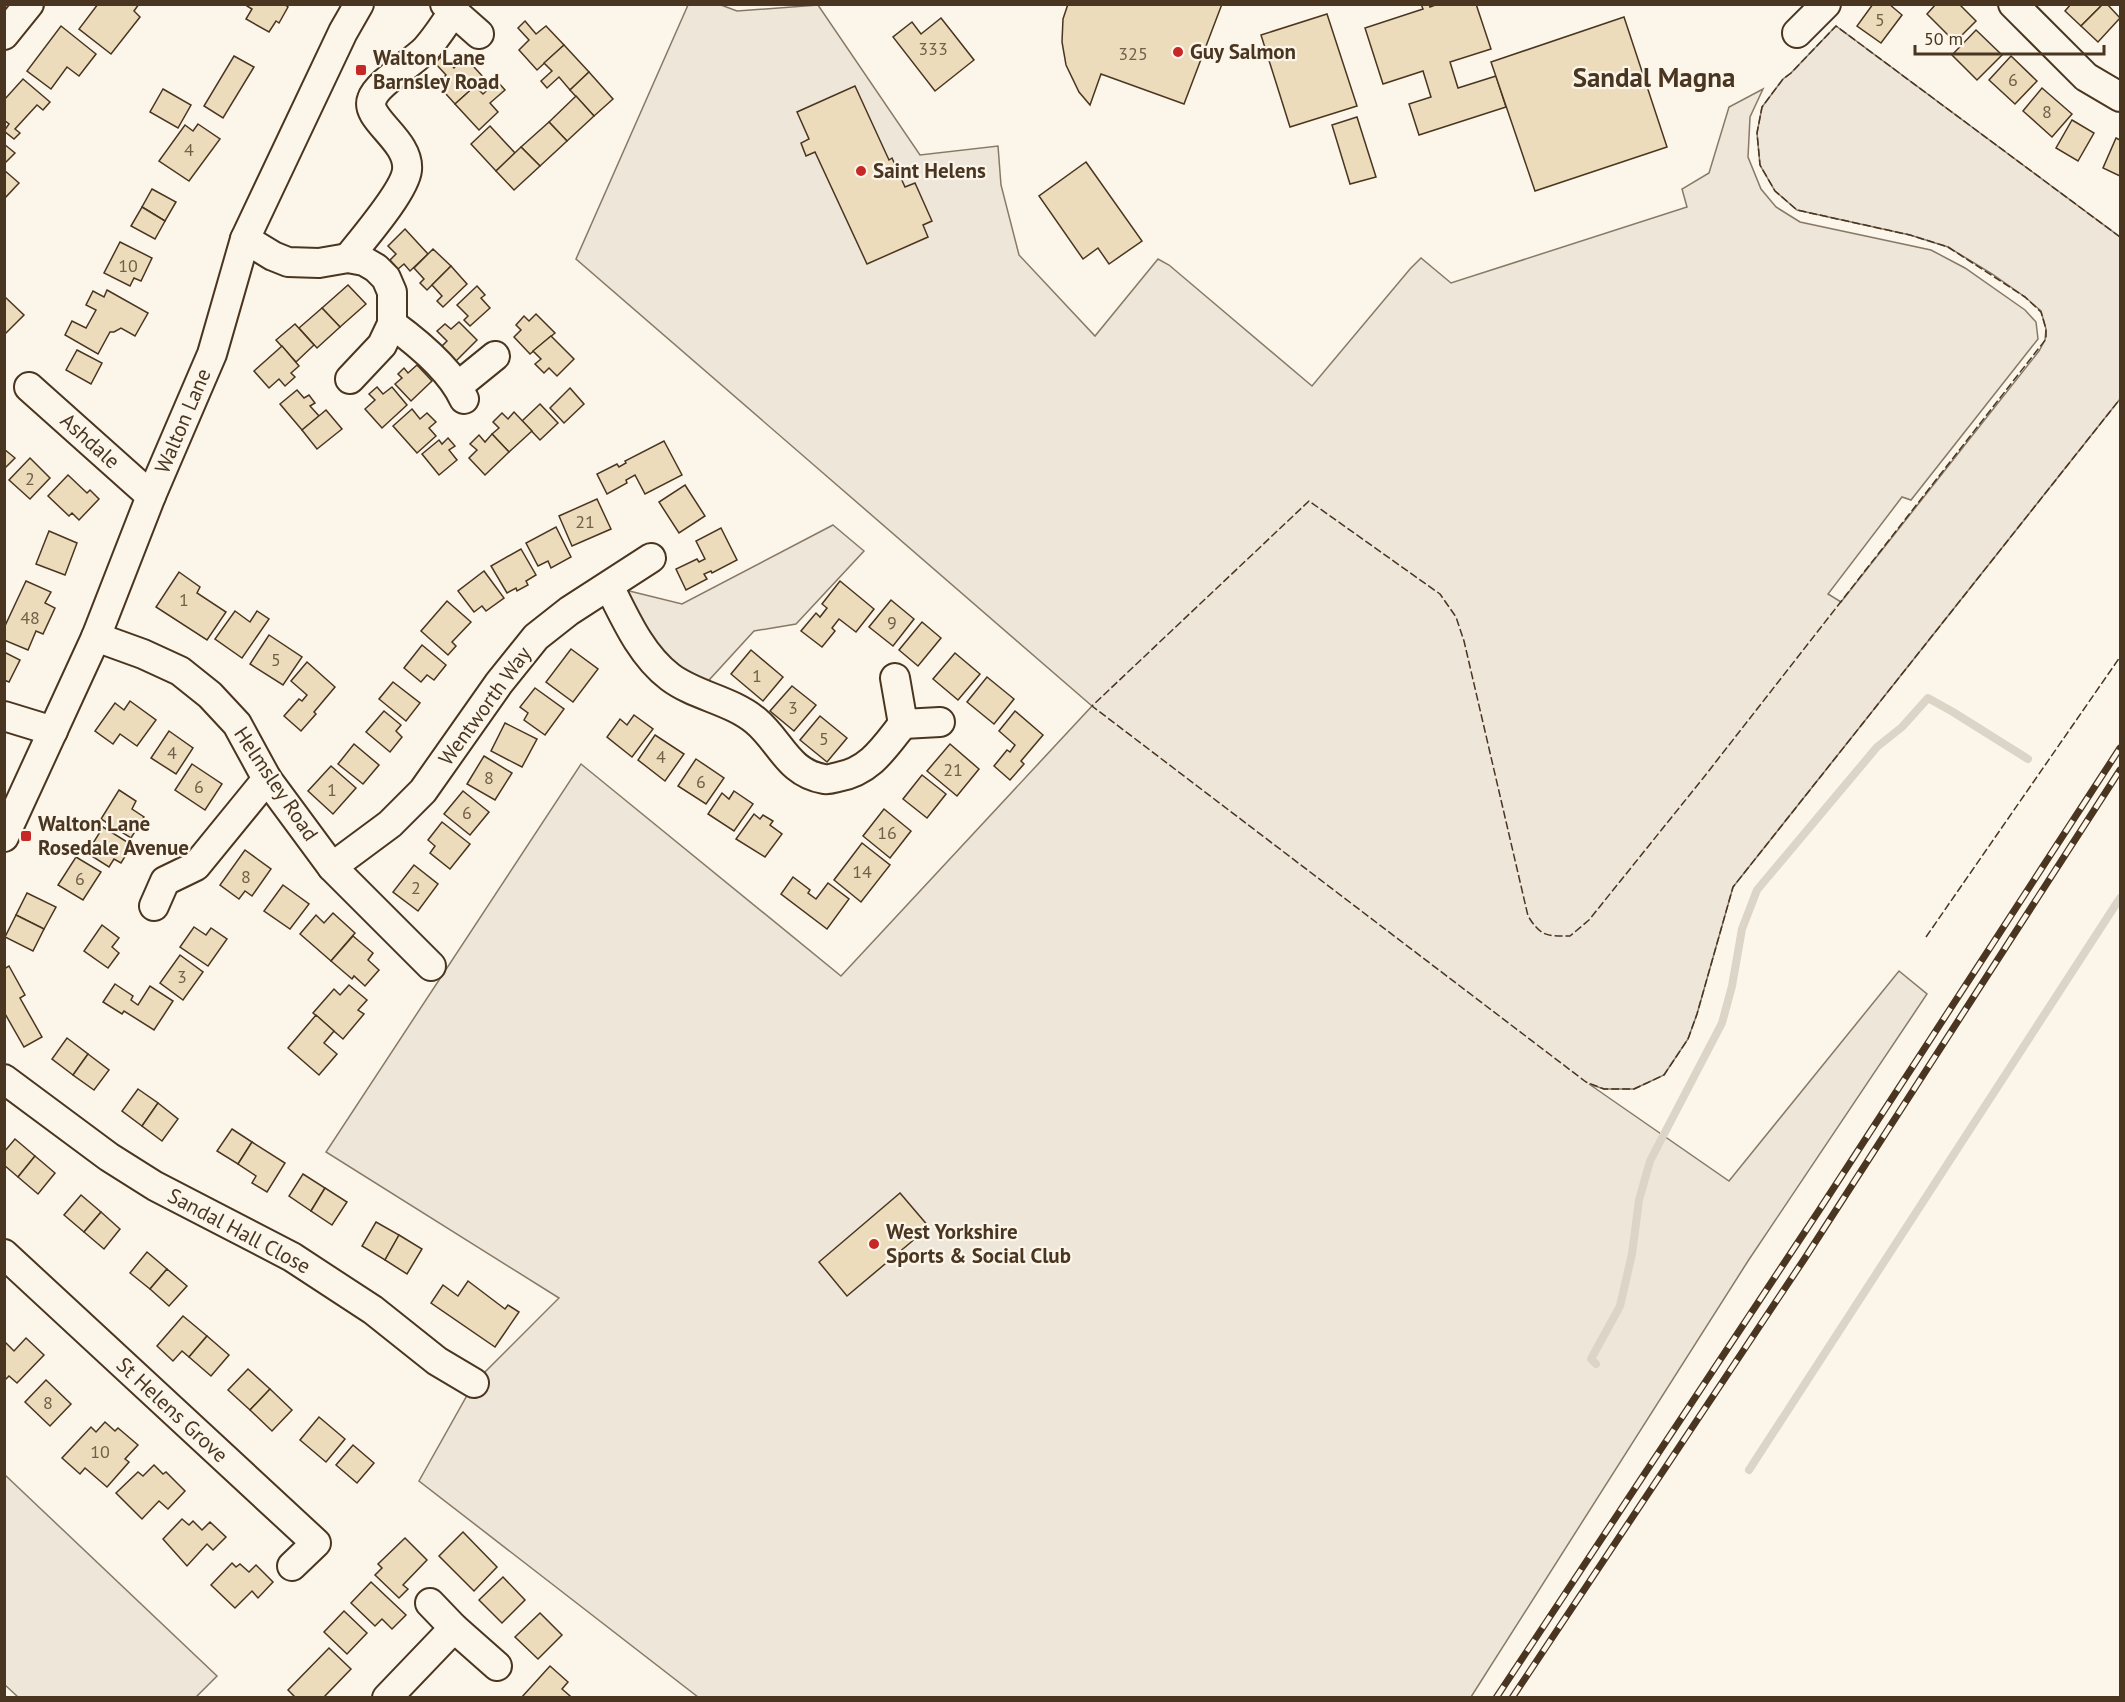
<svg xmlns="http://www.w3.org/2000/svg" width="2125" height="1702" font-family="'PT Sans',sans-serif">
	<rect width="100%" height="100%" fill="#fbf6e9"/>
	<g fill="#ede6d9" stroke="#887966" stroke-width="1.5">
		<path d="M688,5H721L737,11L818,5L920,155L998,146L1001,185L1019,255L1095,336L1158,259L1169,265L1312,386L1410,269L1421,258L1451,283L1687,207L1682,189L1709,173L1729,107L1763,89L1750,117L1748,157L1761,189L1776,207L1800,222L1931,250L1965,268L2025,310L2036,322L2038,339L1911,500L1902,497L1828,594L1841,602L2039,351L2045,340L2046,329L2041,311L2025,297L1992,274L1948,247L1910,235L1797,210L1775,191L1760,165L1757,133L1762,107L1783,79L1791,73L1836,26L2120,237V399L1733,887L1697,1014L1688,1039L1664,1075L1634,1089H1604L1589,1084L1729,1181L1899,971L1927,994L1748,1261L1471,1697H698L419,1481L474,1383L559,1298L326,1152L581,764L841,976L1092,706L576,259Z"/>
		<path d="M833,525L864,551L796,624L754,631L699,691L671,678L609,586L682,604Z"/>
		<path d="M4,1474L217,1676L196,1697H18L5,1685Z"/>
	</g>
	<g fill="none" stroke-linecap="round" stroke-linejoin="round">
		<g stroke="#dcd4c6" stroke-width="8">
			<path d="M1596,1364L1591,1359L1620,1306L1632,1254L1639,1200L1650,1161L1722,1023L1732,986L1742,929L1757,890L1877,747L1902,727L1928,698L1953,712L2028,759"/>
			<path d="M1749,1470L2120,898"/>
		</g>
	</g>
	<g fill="#ecdcbc" stroke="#4a3520" stroke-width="1.5">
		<path d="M98,4H139L134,11L140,17L111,54L79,29Z"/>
		<path d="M247,4H284L288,7L279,23L276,21L269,32L246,19L252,9L247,6Z"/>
		<path d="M1068,4H1222L1184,104L1101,74L1090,105L1079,92L1066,65L1062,42L1063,19Z"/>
		<path d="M1421,4H1429L1430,7L1438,4H1476L1491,49L1450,62L1458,88L1496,76L1506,107L1419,135L1409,104L1431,97L1423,71L1383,84L1365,28L1423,9Z"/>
		<path d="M1873,4H1889L1902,15L1881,43L1857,26Z"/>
		<path d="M1936,4H1959L1976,21L1955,42L1927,14Z"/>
		<path d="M2071,4H2103L2081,26L2065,11Z"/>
		<path d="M2103,4H2107L2120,18L2098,42L2081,26Z"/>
		<path d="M1327,14L1357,106L1290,127L1261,35Z"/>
		<path d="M1624,17L1667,147L1535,191L1491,62Z"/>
		<path d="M941,18L974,60L935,91L893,37L912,22L921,34Z"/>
		<path d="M525,21L536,34L546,26L564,45L537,70L519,50L529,40L518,28Z"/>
		<path d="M61,26L96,54L79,76L67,67L51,89L27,71Z"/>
		<path d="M1976,30L2002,55L1977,80L1952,55Z"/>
		<path d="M564,45L589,72L570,90L559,77L547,88L541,81L552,71L544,63Z"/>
		<path d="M234,56L254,67L223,118L204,106Z"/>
		<path d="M442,56L454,68L465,57L484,78L455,104L437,84L446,75L435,63Z"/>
		<path d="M2011,56L2037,81L2015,104L1989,80Z"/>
		<path d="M589,72L613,99L594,116L570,90Z"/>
		<path d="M23,79L50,102L43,110L37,105L15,129L20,133L14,139L4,131L9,124L4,120V100Z"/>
		<path d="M497,81L505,90L490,103L498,112L479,130L455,104L475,86L483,94Z"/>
		<path d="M855,86L889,160L892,158L905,187L915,183L932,221L923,225L928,237L867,264L815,152L806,156L801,143L809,139L797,112Z"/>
		<path d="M2042,88L2072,114L2052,137L2023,111Z"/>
		<path d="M163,89L191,105L178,128L150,112Z"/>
		<path d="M576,96L594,116L567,141L549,122Z"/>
		<path d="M1357,117L1376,177L1350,184L1332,125Z"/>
		<path d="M2072,120L2094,133L2078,161L2056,148Z"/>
		<path d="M549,122L567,141L540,166L521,147Z"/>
		<path d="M198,124L220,139L189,181L159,161L185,125L193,131Z"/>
		<path d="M490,126L515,153L496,171L471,144Z"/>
		<path d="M2116,138L2120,140V176L2103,168Z"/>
		<path d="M4,144L15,153L4,164Z"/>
		<path d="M521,147L540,166L514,190L496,171Z"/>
		<path d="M1086,162L1142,241L1109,264L1098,248L1083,259L1039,196Z"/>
		<path d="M4,170L19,183L4,199Z"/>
		<path d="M152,189L176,202L165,221L142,207Z"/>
		<path d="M142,207L165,221L155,239L131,226Z"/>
		<path d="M405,229L428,254L410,271L404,264L398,269L390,260L396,254L388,246Z"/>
		<path d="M120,242L152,258L141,281L134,278L130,286L104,273Z"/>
		<path d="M433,249L451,266L427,290L420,283L424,279L414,268Z"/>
		<path d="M451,266L467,284L443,307L437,301L442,296L432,285Z"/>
		<path d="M348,285L366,304L340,327L322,308Z"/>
		<path d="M477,286L485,295L481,298L490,308L470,326L464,320L468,316L457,305Z"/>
		<path d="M107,290L148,313L135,336L121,328L114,332H110L98,354L65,335L72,321L86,328L96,310L86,305L93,291L104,297Z"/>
		<path d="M4,296L24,315L4,335Z"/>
		<path d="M322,308L340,327L317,348L299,328Z"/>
		<path d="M536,314L555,333L530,354L514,337L521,330L516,325L524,316L529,321Z"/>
		<path d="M459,322L477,340L453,364L439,349L447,341L437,331L445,324L451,329Z"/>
		<path d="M295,324L314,345L296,362L276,340Z"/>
		<path d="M551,336L574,359L557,376L549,368L544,373L535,364L541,359L533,351Z"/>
		<path d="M282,346L299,366L291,373L295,377L285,386L279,379L269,388L254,371Z"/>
		<path d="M77,350L102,363L91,384L66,370Z"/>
		<path d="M417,365L432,381L411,401L395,384L402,378L398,374L404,368L408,373Z"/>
		<path d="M377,387L383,394L392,387L407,405L382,428L365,409L375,400L369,394Z"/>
		<path d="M570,388L584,404L564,423L550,408Z"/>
		<path d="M297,390L304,398L309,395L315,403L310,406L319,416L302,430L280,404Z"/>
		<path d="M540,404L558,423L540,440L522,421Z"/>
		<path d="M412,409L420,419L427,413L436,422L429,428L436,436L417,453L393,426Z"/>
		<path d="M326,410L342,429L317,449L302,430Z"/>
		<path d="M514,412L532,431L509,452L492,434L499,428L493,422L502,413L508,419Z"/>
		<path d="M492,434L509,452L485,475L469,458L477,450L470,444L479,435L485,442Z"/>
		<path d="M448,438L455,446L449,450L457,460L439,475L422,454L439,440L442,444Z"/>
		<path d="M664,441L682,475L645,494L635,475L626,480L627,483L607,494L597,474L617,464L619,467L626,463L625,461Z"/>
		<path d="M4,449L15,458L4,469Z"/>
		<path d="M30,458L50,478L30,499L9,480Z"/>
		<path d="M68,475L87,493L90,490L99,499L79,520L72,513L69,516L48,496Z"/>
		<path d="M685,485L705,516L679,533L659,502Z"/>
		<path d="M597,499L611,529L572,546L559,516Z"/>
		<path d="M556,527L571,557L551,568L548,561L538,566L526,543Z"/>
		<path d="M721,528L737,560L712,573L711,571L704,574L707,579L686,590L676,569L697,559L699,562L705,559L696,541Z"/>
		<path d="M49,531L77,543L65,575L36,564Z"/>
		<path d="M521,549L536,575L526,581L528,585L517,591L516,588L507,593L491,566Z"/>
		<path d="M484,571L504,598L486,611L482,606L474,612L458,591Z"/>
		<path d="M179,572L200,587L197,593L226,612L207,640L156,607Z"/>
		<path d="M26,581L51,592L45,603L55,608L43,634L36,631L28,650L4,640V628Z"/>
		<path d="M840,581L874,609L856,632L839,619L832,628L835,631L822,647L801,631L816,613L820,617L827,608L822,604Z"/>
		<path d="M891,600L914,619L893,646L869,627Z"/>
		<path d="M447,601L471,622L452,642L456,646L448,655L421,631Z"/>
		<path d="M235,611L250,622L257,611L269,619L242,658L215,639Z"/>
		<path d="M922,622L941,638L918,666L899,650Z"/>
		<path d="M269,635L302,657L283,685L250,664Z"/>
		<path d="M422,645L446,665L434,680L427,675L421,682L404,668Z"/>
		<path d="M571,649L598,669L573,702L546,682Z"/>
		<path d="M751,650L783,677L763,701L731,674Z"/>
		<path d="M4,652L20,660L9,682L4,680Z"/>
		<path d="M955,653L980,674L958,700L933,679Z"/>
		<path d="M307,662L335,687L314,712L316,714L301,731L284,716L299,699L302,701L307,695L291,681Z"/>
		<path d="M987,677L1014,699L994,724L967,702Z"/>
		<path d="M393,682L420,703L406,721L379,699Z"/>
		<path d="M792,686L816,705L794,731L770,711Z"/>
		<path d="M535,688L564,709L545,735L524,720L528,713L520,707Z"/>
		<path d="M130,701L156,720L137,746L120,734L113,744L95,731L115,703L124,710Z"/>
		<path d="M384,711L401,725L396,731L402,737L390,752L366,732Z"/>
		<path d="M1015,711L1043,735L1021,761L1024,764L1010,780L994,766L1007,750L1010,752L1015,745L999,731Z"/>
		<path d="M634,715L653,729L632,757L607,737L620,719L627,725Z"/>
		<path d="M820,716L847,738L827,762L800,740Z"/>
		<path d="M505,723L537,739L522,767L491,751Z"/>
		<path d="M169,731L193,748L176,774L151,758Z"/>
		<path d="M655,735L684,754L665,781L638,760Z"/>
		<path d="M354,744L379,765L363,784L338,764Z"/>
		<path d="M950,744L979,769L957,796L927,771Z"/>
		<path d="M484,756L512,773L495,800L467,784Z"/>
		<path d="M696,759L724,778L706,804L678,786Z"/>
		<path d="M192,764L222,784L205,810L175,790Z"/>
		<path d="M331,766L356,788L333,814L308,791Z"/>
		<path d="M922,775L946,794L927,818L903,799Z"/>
		<path d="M119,790L136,801L132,809L144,817L131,838L101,819Z"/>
		<path d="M463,791L489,812L470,835L444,814Z"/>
		<path d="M734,791L753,804L734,831L708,814L722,793L729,799Z"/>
		<path d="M884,809L911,831L890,858L863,836Z"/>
		<path d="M754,814L760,819L763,815L773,821L770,825L782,834L765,857L736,839Z"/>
		<path d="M442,822L470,844L450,869L430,853L435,846L428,840Z"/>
		<path d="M103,827L132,845L121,863L114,859L109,867L87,853Z"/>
		<path d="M862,843L890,865L861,902L834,880Z"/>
		<path d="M245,850L271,869L252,896L245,891L239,899L220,885Z"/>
		<path d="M76,857L101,872L83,900L58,885Z"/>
		<path d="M414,865L438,884L418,911L393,892Z"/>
		<path d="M793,877L810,890L808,893L816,899L828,883L849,899L827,929L781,894Z"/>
		<path d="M283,885L309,904L290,929L264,911Z"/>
		<path d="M27,893L56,907L44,929L16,915Z"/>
		<path d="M333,913L355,933L331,961L300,934L316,915L324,923Z"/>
		<path d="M16,915L44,929L33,951L5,937Z"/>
		<path d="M102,925L119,938L112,947L119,953L108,968L84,951Z"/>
		<path d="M194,927L206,935L211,928L227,939L208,966L180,947Z"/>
		<path d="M353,936L373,953L368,960L379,970L365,986L354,976L352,979L331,961Z"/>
		<path d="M180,955L203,972L183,1000L160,983Z"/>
		<path d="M9,966L25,995L20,998L42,1037L24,1047L4,1012V969Z"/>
		<path d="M115,984L133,996L131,1000L138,1005L150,986L173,1001L154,1030L124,1011L122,1014L103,1002Z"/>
		<path d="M349,985L367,1000L358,1010L364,1014L343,1039L313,1013L334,989L340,995Z"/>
		<path d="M316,1015L334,1031L324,1043L337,1054L319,1075L288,1048Z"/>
		<path d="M67,1038L88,1054L73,1075L52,1059Z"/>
		<path d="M88,1054L109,1070L94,1090L73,1075Z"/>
		<path d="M138,1089L158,1103L142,1126L122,1111Z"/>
		<path d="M158,1103L178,1119L162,1141L142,1126Z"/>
		<path d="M232,1129L252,1142L238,1164L217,1151Z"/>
		<path d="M15,1139L35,1156L18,1177L4,1165V1152Z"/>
		<path d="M252,1142L285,1163L267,1192L252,1183L256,1176L238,1164Z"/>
		<path d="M35,1156L55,1173L38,1194L18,1177Z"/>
		<path d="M303,1174L325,1188L311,1211L289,1196Z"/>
		<path d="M325,1188L347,1202L332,1225L311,1211Z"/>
		<path d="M900,1193L929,1227L847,1296L819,1262Z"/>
		<path d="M81,1195L101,1212L84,1232L64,1215Z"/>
		<path d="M101,1212L120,1229L104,1249L84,1232Z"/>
		<path d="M376,1222L399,1235L385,1260L362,1246Z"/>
		<path d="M399,1235L422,1249L407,1274L385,1260Z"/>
		<path d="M147,1252L167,1269L150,1289L130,1273Z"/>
		<path d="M167,1269L187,1286L169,1306L150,1289Z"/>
		<path d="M468,1281L505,1309L508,1305L519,1312L495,1347L431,1303L443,1285L458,1296Z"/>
		<path d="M183,1316L207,1336L189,1357L182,1351L173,1361L157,1346Z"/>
		<path d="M207,1336L229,1355L211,1376L189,1357Z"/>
		<path d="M26,1338L44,1355L17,1383L9,1376L4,1381V1341L14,1351Z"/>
		<path d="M248,1369L270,1389L250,1410L228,1390Z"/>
		<path d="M46,1380L71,1404L50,1426L25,1402Z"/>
		<path d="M270,1389L292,1410L272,1431L250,1410Z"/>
		<path d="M319,1417L345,1439L326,1462L300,1440Z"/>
		<path d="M105,1422L115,1431L118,1428L138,1445L125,1459L129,1462L107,1487L85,1468L80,1474L62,1458L91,1427L96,1432Z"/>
		<path d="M353,1445L374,1463L357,1483L336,1465Z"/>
		<path d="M154,1465L163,1474L166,1472L185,1491L168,1509L159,1501L142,1519L116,1493L138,1472L143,1476Z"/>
		<path d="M182,1519L189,1525L193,1521L202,1530L210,1522L226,1537L213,1550L207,1544L187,1566L163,1539Z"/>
		<path d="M463,1532L497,1567L474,1591L439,1556Z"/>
		<path d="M405,1538L427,1560L403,1585L408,1589L399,1598L375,1575L382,1568L378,1564Z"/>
		<path d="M232,1563L236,1567L240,1564L249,1572L256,1565L273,1582L258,1598L252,1591L235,1608L211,1585Z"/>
		<path d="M503,1577L525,1600L502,1623L479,1600Z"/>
		<path d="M371,1582L406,1615L392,1629L382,1619L375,1626L351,1603Z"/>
		<path d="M344,1611L367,1633L347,1654L324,1632Z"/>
		<path d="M540,1613L562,1635L538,1659L515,1637Z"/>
		<path d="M329,1648L351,1669L325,1696L326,1698H296L288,1690Z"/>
		<path d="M550,1666L568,1682L562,1689L570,1696L569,1698H521Z"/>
	</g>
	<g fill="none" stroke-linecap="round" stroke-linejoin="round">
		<g stroke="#4a3520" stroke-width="32">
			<g id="minor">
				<path d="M445,4L479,34"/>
				<path d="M2013,4L2086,77L2120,97"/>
				<path d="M1797,33L1826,4"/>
				<path d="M4,35L29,4"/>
				<path d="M245,239L273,256L288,262L319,263L348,258L364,261L376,268L386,278L392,292V324L382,345L350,379"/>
				<path d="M348,258C362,240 405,191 407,170C410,140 364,119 372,99C377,83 414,62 426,49C436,38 445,24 453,12"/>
				<path d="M392,324C418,343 451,370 464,399"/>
				<path d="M458,386L495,356"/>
				<path d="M29,387L151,496"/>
				<path d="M609,586C625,618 641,655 670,677C695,696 731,700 756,721C781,742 788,773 824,779C828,780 834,778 838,777C870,771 884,748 903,724"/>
				<path d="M96,637L143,654L180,671L210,695L237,724L267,779L332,867L431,966"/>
				<path d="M895,678L903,724L940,722"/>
				<path d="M4,716L53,731"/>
				<path d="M4,837L96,637L151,496L212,354L245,239L343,32L359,4"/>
				<path d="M332,867L390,824L423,791L499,683L536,637L569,611L651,558"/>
				<path d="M154,906L165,881L196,866L267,779"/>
				<path d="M4,1079L109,1157L155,1186L292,1257L373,1310L437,1361L474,1383"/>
				<path d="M4,1254L316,1543L292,1566"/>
				<path d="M430,1603L454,1628L497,1666"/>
				<path d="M387,1698L454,1628"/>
			</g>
		</g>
		<use href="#minor" stroke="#fbf6e9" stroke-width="28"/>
		<g stroke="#4a3520" stroke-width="7">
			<g id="rail">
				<path d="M1496,1698L1818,1212L2120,748"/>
				<path d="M1512,1698L1805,1258L2120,770"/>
			</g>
		</g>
		<use href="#rail" stroke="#fbf6e9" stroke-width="4.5" stroke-dasharray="14" stroke-linecap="butt"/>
		<g stroke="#4a3520" stroke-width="1.5" stroke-dasharray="8 3" stroke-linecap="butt">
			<path d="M2120,237L1836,26L1791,73L1783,79L1762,107L1757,133L1760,165L1775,191L1797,210L1910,235L1948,247L2025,297L2041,312L2046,329V339L1704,777L1589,920L1570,936C1547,936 1541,937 1528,916L1464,641L1456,617L1440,594L1309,501L1092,706L1586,1082L1604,1089H1634L1664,1075L1688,1039L1697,1014L1733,887L2120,399"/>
			<path d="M1926,937L2120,657"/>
		</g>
	</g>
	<g fill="#c62828" stroke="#fbf6e9" stroke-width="2">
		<circle cx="1178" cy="52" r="6"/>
		<rect x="355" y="64" width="12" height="12" rx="3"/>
		<circle cx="861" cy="171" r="6"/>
		<rect x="20" y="830" width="12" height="12" rx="3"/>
		<circle cx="874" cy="1244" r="6"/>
	</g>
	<g text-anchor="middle" stroke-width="4.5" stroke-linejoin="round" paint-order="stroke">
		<g font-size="18" fill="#725f47">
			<text x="1880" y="26">5</text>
			<text x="933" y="55">333</text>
			<text x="1133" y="60">325</text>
			<text x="2013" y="86">6</text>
			<text x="2047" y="118">8</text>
			<text x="189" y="156">4</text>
			<text x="128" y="272">10</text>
			<text x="30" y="485">2</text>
			<text x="585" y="528">21</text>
			<text x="184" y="606">1</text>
			<text x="30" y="624">48</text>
			<text x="892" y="629">9</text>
			<text x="276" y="666">5</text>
			<text x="757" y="682">1</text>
			<text x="793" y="714">3</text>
			<text x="824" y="745">5</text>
			<text x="172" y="759">4</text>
			<text x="661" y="763">4</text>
			<text x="953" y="776">21</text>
			<text x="489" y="784">8</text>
			<text x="701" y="788">6</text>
			<text x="199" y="793">6</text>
			<text x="332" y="796">1</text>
			<text x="467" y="819">6</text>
			<text x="887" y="839">16</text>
			<text x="862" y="878">14</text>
			<text x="246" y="883">8</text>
			<text x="80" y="885">6</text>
			<text x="416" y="894">2</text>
			<text x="182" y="983">3</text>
			<text x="48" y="1409">8</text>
			<text x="100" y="1458">10</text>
		</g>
		<g font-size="21" font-weight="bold" fill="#4a3520" stroke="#fbf6e9" text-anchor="start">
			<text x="1190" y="59">Guy Salmon</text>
			<text x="373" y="65">Walton Lane<tspan x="373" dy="24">Barnsley Road</tspan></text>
			<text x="873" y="178">Saint Helens</text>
			<text x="38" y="831">Walton Lane<tspan x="38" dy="24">Rosedale Avenue</tspan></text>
			<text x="886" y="1239">West Yorkshire<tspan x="886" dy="24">Sports &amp; Social Club</tspan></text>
		</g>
		<g font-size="21" fill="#4a3520" stroke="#fbf6e9">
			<text transform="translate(183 421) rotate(-67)" y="7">Walton Lane</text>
			<text transform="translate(90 441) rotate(42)" y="7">Ashdale</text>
			<text transform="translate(485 706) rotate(-54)" y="7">Wentworth Way</text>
			<text transform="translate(276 784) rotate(56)" y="7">Helmsley Road</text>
			<text transform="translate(239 1231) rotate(28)" y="7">Sandal Hall Close</text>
			<text transform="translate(172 1410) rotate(43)" y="7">St Helens Grove</text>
		</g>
		<g font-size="27" font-weight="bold" fill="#4a3520" stroke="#fbf6e9">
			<text x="1654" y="87">Sandal Magna</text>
		</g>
	</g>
	<rect width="2125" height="1702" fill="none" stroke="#4a3520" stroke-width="12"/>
	<path d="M1915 45v9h189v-9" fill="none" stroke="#4a3520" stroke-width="3"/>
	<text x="1924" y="45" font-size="18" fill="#4a3520" stroke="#fbf6e9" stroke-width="4.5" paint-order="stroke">50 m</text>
</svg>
